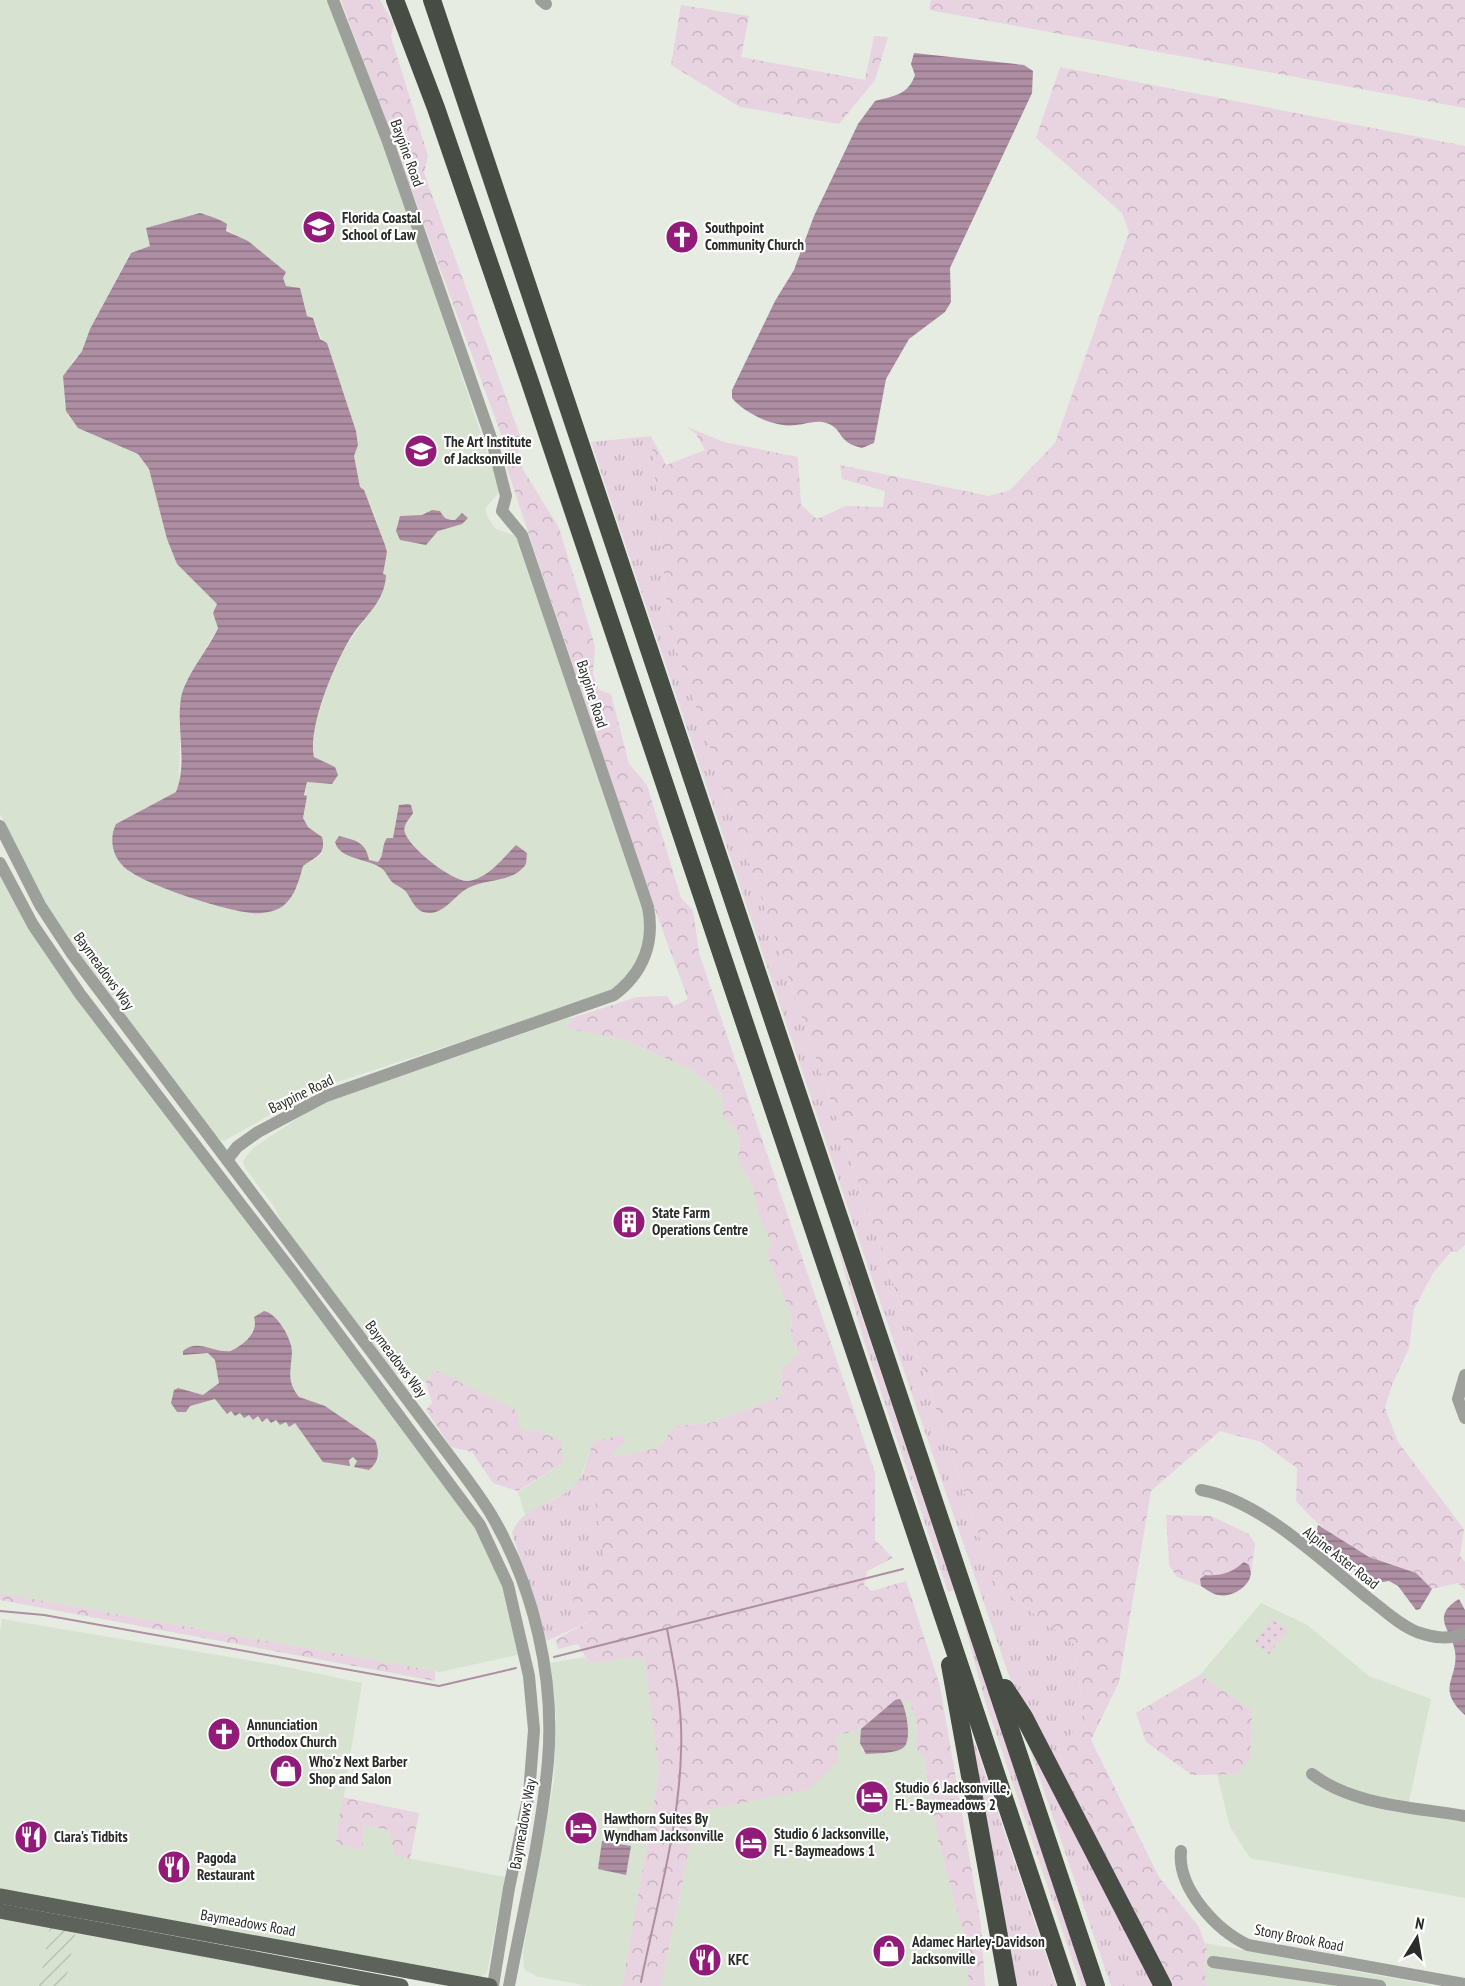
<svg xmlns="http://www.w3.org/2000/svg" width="1465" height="1986" font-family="'PT Sans Narrow',sans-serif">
	<defs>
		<pattern id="industrial-furrows" width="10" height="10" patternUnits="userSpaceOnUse" patternTransform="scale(1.5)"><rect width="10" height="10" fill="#d8e2d1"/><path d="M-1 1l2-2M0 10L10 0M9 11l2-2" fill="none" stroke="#b9c2b3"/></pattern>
		<pattern id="grass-tufts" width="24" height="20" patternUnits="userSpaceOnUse" patternTransform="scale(1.5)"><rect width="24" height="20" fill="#e8d3e0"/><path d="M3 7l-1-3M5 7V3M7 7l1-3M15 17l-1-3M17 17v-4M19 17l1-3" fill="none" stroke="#c7b5c0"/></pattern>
		<pattern id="forest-crowns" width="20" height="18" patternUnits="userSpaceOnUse" patternTransform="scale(1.5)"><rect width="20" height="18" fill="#e8d3e0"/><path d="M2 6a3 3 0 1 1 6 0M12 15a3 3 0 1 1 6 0" fill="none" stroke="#c7b5c0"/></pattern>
		<pattern id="park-dots" width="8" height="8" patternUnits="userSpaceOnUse" patternTransform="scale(1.5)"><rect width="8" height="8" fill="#e8d3e0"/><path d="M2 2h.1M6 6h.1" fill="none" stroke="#c7b5c0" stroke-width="1.8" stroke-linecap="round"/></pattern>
		<pattern id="water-rules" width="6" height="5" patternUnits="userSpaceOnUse" patternTransform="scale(1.5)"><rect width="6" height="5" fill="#ad8ea2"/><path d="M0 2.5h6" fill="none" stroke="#8d7484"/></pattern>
	</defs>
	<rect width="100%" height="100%" fill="#e6ece2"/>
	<g fill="#d8e2d1" fill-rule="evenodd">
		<path d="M0,0H330L373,109L500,491L485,509L488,518L496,529L519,537L643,909L646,936L640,957L624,980L603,995L316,1089L224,1141L215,1137L88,968L47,905L0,814ZM205,214L274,262L286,286L299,290L307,316L313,318L340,381L356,431L358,445L353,456L360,487L374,514L387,552L382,575L369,613L334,664L314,729L312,750L314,757L321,763L328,784L307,782L302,818L308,827L319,834L324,844L323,850L320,856L303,866L297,888L282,907L268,912L252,913L232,909L157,885L131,873L120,863L168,798L176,792L179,784L181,700L184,686L218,627L213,613L217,604L177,564L167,539L149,469L138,454L69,418L64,402L72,361L82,351L90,329L130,253L151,247Z"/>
		<path d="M0,874L6,887L461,1505L480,1537L505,1593L521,1654L440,1672L0,1593Z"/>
		<path d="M568,1018H572L567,1028L624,1040L690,1069L721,1093L723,1115L740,1137L738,1160L752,1185L757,1210L773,1246L766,1252L792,1318L791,1337L799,1354L782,1369L781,1396L710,1423L675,1426L658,1448L614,1457L593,1442L578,1485L525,1515L518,1492L562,1464L537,1430L524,1431L435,1370L426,1382L395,1374L288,1234L273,1205L245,1168L243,1161L253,1148L318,1105Z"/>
		<path d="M1261,1603L1306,1624L1369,1676L1431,1699L1407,1811L1465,1822V1898L1250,1858L1230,1827L1217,1774H1236L1200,1675Z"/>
		<path d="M2,1619L277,1665L362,1683L336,1844L363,1850V1825L389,1830L396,1856L505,1877L487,1973L480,1977L0,1891V1631Z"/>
		<path d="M585,1657L589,1663L644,1657L659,1774L622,1986H589L538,1977L524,1969L523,1952L554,1780L556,1718L550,1663Z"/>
		<path d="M900,1699L910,1701L917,1726L915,1747L924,1757L938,1841L968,1952V1986H661L697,1812L806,1790L839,1760L836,1736L861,1729L862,1752L908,1725Z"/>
		<path d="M0,1916L50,1925L39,1986H0Z"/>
		<path d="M76,1930L369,1986H65Z"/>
		<path d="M1205,1943L1434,1986H1207L1204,1967L1207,1950Z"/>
	</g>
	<path fill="url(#industrial-furrows)" d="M50,1925L76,1930L65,1986H39Z"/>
	<g fill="url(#grass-tufts)">
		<path d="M651,436L669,628L996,1585L1074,1644L1086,1729L1060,1755L1112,1866L1110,1872L1024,1711L1008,1673L855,1229L591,442Z"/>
		<path d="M834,1234L954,1590L948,1592L863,1338Z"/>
		<path d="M583,1473L591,1477L605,1560L591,1583L588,1612L590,1621L547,1641L512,1533C523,1501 570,1504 583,1473Z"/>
		<path d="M960,1608L1087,1986H1081L1080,1983L985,1701Z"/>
		<path d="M1016,1709L1158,1986H1111Z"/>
		<path d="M973,1738L1056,1986H1014L970,1739Z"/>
	</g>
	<g fill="url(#forest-crowns)">
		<path d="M341,0H380L394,24L391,37L428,156L424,173L522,441L516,458L559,528L595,646L593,674L599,690L611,694L629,764L647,785L681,898L693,910L699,953L875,1473V1540L893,1558L867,1571L864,1585L872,1591L906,1581L940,1686L981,1925L985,1986H968V1952L938,1841L924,1757L915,1747L917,1726L910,1702L895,1700L861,1729L836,1736L839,1760L808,1790L697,1812L661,1986H622L659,1774L644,1657L589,1663L578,1644L558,1649L555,1640L590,1621L588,1612L574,1609L573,1592L591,1583L604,1560L591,1477L583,1473L593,1442L621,1435L626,1441L612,1454L614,1457L658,1448L675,1426L710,1423L781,1396L782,1369L799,1354L791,1337L792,1318L766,1252L772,1245L757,1210L752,1185L738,1160L740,1137L723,1115L721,1093L690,1069L624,1040L566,1028L572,1018L637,997L667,996L674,1006L688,999L653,904L507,469L508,453Z"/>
		<path d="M931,0H1465V108L929,10Z"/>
		<path d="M681,5L749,16L741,57L865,80L874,36L888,37L875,80L839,124L740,107L671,65Z"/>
		<path d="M1060,67L1465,146V1245L1457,1252H1451L1433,1273L1414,1309L1409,1348L1392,1385L1385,1408L1398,1442L1464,1529L1460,1556L1465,1562V1590L1458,1583L1432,1589C1409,1566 1398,1570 1370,1557C1341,1544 1316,1524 1296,1501L1297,1468L1261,1442L1220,1431L1151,1491L1119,1682L1091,1740L1159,1877L1199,1927L1207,1950L1204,1967L1207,1986H1170L1110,1872L1112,1866L1060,1755L1066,1741L1075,1730L1086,1729L1074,1644L996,1585L669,628L651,436L666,465L705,450L696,434L687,427L724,442L798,457L801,505L817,519L846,506L883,507L885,491L842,479L840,465L989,496L1010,490L1055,443L1129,232L1122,213L1036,138Z"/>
		<path d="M435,1370L517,1411L519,1426L524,1431L537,1430L561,1441L563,1463L518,1491L493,1483L472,1452L451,1447L426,1410L432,1403L426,1382Z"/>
		<path d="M1166,1515L1211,1516L1249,1534L1255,1544L1251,1573L1249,1565L1222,1576L1205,1575L1200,1579L1201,1586L1177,1577L1169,1565Z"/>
		<path d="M0,1593L435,1671V1681L0,1600Z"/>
		<path d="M1200,1675L1252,1711L1250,1760L1236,1774L1192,1775L1146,1742L1136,1713Z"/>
		<path d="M342,1797L419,1813L410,1859L395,1856L389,1830L363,1825V1850L336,1844Z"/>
	</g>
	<path fill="url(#park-dots)" d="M1272,1619L1288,1630L1269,1654L1254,1643Z"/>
	<g fill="url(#water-rules)">
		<path d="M914,53L1024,65L1033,71L1032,93L950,268L951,302L945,312L909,339L886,379L874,443L862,448C837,442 844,431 829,424C817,419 808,424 796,425C776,428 745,414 732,398V390L775,301L794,270L814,216L858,124L875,101C894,96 908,95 915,75L911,64Z"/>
		<path d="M200,213C209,216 218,218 227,224L226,231L248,241L286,272L283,278L286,286L300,288L307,316L313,318L320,339L327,343L356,431L358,445L354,456L360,487L364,490L385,545L387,552L383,574L386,575C385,601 366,615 353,634C336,659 307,728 314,757L335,767L338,775L332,784L307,782L304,795L307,796L303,818L308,827L322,837C327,855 315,857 303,866C299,881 295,896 283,906C275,912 261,914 252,913C226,911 140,884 123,866C112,855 109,838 116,824L176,792C188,763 176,729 181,698C185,676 208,650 218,628L213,613L217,604L177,564L167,539L149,469L138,454L78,428L66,411L63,376L82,351L90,329L131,253L150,246L146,228Z"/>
		<path d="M432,510L440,511C444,518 446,520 455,520L462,513L468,518L462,524L438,531L426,545L400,540L396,531L400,516L422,515Z"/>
		<path d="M408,804L411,805L413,813C410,819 402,825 405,833C410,848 452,882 468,881C488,879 503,858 516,845L527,853L526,864C513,883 488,878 468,888C455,895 446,912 430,913C416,913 413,902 407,893C404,888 397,886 392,882C388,878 386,871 381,868C367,858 340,860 335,842L339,836C355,840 366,842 369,860L378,862C385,854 381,846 387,838H393L399,805Z"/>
		<path d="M264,1311C277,1313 292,1339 292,1352C291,1371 286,1381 299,1397L325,1406L375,1440C380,1452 379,1462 369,1470L354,1467L357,1461L353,1457L349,1460L350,1466L323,1462L295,1423L289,1427L286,1422L280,1425L276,1420L271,1423L267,1418L262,1422L258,1416L253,1420L249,1415L244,1418L240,1413L235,1416L231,1411L227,1414L215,1399L190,1406L186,1412H177L171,1403L174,1390L178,1388L203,1395L219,1383L215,1360L208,1353L183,1355V1351C197,1338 213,1353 231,1351C244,1344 259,1333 254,1317Z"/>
		<path d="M1318,1525L1369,1557L1416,1573L1432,1589L1420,1609L1416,1610L1398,1586L1389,1581L1376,1583L1355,1571L1316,1534Z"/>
		<path d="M1244,1562L1249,1565L1251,1573C1250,1587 1231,1598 1218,1595C1212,1594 1206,1589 1201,1586L1200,1579L1205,1575C1222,1576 1231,1573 1244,1562Z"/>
		<path d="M1459,1599L1465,1610V1715C1435,1687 1459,1680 1455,1651C1453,1631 1429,1617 1459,1599Z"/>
		<path d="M900,1699C906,1706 913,1742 903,1748C894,1754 876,1753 866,1754L860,1743L861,1729L895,1700Z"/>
		<path d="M602,1841L631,1846L626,1875L598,1869Z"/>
	</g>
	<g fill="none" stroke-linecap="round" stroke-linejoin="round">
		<g stroke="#ad8ea2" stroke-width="2">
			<path d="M0,1611L44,1615L439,1686L516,1668"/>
			<path d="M554,1657L903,1569"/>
			<path d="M641,1982C656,1907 679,1829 681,1752C683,1710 675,1669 667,1629"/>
		</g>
		<g stroke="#9d9f9b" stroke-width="12">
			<path d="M541,0L546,4"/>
			<path d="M0,826L40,905L72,954L458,1467C470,1483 482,1499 492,1516C534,1588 555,1678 548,1761C541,1837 523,1912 509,1986"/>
			<path d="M0,863L33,925L80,994L294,1274L480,1525L508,1585L529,1676L534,1730L529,1794L509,1888L493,1986"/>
			<path d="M227,1160L237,1147L258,1132L326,1096L614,995C643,973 655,943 648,907L522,535L502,511L506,496L492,441L387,139L333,0"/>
			<path d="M1465,1375L1458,1399L1465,1418"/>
			<path d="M1201,1490C1260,1500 1322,1561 1368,1598C1383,1609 1399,1625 1417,1632C1434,1638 1449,1640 1465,1633"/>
			<path d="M1312,1774C1354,1806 1414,1807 1465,1816"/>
			<path d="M1181,1851C1177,1888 1216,1930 1248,1945L1465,1984"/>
			<path d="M1213,1962L1380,1986"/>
		</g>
		<g stroke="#5d625b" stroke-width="15">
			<path d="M0,1896L490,1986"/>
			<path d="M0,1911L401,1986"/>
		</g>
		<g stroke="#474c44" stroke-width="18">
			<path d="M395,0L436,108L530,382L1067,1986"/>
			<path d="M432,0L1096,1986"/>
			<path d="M950,1665L1008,1986"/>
			<path d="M1005,1688L1024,1717L1163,1986"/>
		</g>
	</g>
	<defs>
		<g id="university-disc" transform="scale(1.725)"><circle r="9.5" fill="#921a78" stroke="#fff"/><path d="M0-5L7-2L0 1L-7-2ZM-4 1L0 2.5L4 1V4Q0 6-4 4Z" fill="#fff"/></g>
		<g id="church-disc" transform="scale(1.725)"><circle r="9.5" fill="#921a78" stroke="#fff"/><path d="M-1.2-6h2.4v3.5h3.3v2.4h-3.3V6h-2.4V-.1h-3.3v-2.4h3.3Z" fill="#fff"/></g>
		<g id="school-disc" transform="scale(1.725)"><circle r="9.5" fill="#921a78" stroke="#fff"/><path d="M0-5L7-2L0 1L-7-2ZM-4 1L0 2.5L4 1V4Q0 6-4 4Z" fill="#fff"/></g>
		<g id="building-disc" transform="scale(1.725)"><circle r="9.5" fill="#921a78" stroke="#fff"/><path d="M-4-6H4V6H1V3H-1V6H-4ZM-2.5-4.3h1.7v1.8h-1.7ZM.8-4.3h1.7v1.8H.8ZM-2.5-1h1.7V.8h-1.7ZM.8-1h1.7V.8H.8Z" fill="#fff"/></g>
		<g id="shop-disc" transform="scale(1.725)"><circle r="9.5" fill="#921a78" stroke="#fff"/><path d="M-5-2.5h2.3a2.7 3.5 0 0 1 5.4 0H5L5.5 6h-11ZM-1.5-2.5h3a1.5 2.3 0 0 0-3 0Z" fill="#fff"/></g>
		<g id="hotel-disc" transform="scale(1.725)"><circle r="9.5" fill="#921a78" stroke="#fff"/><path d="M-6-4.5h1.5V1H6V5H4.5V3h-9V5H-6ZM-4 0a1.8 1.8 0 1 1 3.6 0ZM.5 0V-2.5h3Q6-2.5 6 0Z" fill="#fff"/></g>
		<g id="restaurant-disc" transform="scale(1.725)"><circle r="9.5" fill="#921a78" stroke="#fff"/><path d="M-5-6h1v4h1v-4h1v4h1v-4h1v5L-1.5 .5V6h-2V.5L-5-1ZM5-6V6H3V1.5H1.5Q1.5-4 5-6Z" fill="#fff"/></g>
	</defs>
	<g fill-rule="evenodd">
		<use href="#university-disc" x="319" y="227"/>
		<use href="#church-disc" x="682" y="237"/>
		<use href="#school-disc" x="421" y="451"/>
		<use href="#building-disc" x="629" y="1222"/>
		<use href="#church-disc" x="224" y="1734"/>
		<use href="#shop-disc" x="286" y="1771"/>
		<use href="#hotel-disc" x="872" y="1797"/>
		<use href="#hotel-disc" x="581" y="1828"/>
		<use href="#restaurant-disc" x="31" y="1837"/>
		<use href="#hotel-disc" x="751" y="1843"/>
		<use href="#restaurant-disc" x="174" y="1867"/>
		<use href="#shop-disc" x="889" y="1951"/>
		<use href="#restaurant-disc" x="705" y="1960"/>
	</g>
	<g text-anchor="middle" stroke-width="4.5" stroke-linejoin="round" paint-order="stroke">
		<g font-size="15" fill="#292c28" stroke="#fff">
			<text transform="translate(407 153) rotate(70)" y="5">Baypine Road</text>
			<text transform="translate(592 694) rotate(72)" y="5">Baypine Road</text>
			<text transform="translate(104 971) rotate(54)" y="5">Baymeadows Way</text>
			<text transform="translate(301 1094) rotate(-26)" y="5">Baypine Road</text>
			<text transform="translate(396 1359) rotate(53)" y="5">Baymeadows Way</text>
			<text transform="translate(1341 1558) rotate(38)" y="5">Alpine Aster Road</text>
			<text transform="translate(523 1824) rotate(-80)" y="5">Baymeadows Way</text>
			<text transform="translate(248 1923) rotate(10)" y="5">Baymeadows Road</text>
			<text transform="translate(1299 1938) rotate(11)" y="5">Stony Brook Road</text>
		</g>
		<g font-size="15" font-weight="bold" fill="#292c28" stroke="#fff" text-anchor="start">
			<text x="342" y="223">Florida Coastal<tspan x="342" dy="17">School of Law</tspan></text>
			<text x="705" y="233">Southpoint<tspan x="705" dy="17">Community Church</tspan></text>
			<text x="444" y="447">The Art Institute<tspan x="444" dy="17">of Jacksonville</tspan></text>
			<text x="652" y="1218">State Farm<tspan x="652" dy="17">Operations Centre</tspan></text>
			<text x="247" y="1730">Annunciation<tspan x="247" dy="17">Orthodox Church</tspan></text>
			<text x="309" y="1767">Who'z Next Barber<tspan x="309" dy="17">Shop and Salon</tspan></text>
			<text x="895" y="1793">Studio 6 Jacksonville,<tspan x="895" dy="17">FL - Baymeadows 2</tspan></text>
			<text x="604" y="1824">Hawthorn Suites By<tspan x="604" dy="17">Wyndham Jacksonville</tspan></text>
			<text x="774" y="1839">Studio 6 Jacksonville,<tspan x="774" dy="17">FL - Baymeadows 1</tspan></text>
			<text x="54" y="1842">Clara's Tidbits</text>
			<text x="197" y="1863">Pagoda<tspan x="197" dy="17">Restaurant</tspan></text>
			<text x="912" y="1947">Adamec Harley-Davidson<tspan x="912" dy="17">Jacksonville</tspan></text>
			<text x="728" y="1965">KFC</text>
		</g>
	</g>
	<g transform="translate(1417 1938) rotate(11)" stroke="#ffffff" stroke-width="4.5" paint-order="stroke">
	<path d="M0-4.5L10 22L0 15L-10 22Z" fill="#292c28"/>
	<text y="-9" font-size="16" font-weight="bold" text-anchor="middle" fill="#292c28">N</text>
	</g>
</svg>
